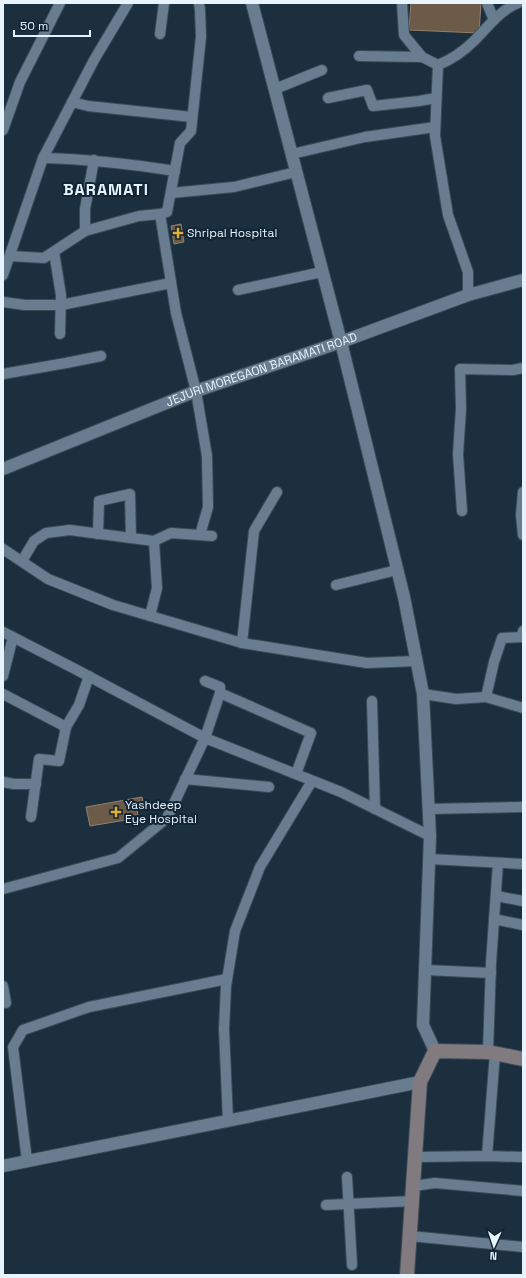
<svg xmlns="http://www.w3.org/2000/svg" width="526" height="1278" font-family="'Space Grotesk',sans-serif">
	<rect width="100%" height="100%" fill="#1c2f3e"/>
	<g fill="#6c5b48" stroke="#917f6b">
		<path d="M411,3H481L479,33L409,30Z"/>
		<path d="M181,224L184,242L174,244L171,226Z"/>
		<path d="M142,797L144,806L137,807L138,818L90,826L86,807Z"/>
	</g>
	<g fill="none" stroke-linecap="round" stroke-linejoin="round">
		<g stroke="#3b4c58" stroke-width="12">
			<g id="minor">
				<path d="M402,3L404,35L422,57L438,65C453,59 463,52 475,40C487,28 500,10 518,3"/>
				<path d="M487,3L494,20"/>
				<path d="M160,34L164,3"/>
				<path d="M359,56L422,57"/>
				<path d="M438,65L435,136L448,215L468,272V295"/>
				<path d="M275,89L322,70"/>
				<path d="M328,98L367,90L373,106L419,101L436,98"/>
				<path d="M72,102L88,106L192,117"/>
				<path d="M3,130L20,82L60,3"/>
				<path d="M292,154L365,137L435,127"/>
				<path d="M43,158C88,159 131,164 175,171"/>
				<path d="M171,193L234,187L296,172"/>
				<path d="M160,214L176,313L196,391L207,456L208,507L200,535"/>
				<path d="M85,231V209L94,160"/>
				<path d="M54,252L61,295L60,334"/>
				<path d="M10,256L44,258L85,231L139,216L160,214L167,212L180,143L191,131L201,37L200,10L199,3"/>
				<path d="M3,275L43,158L94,60L128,3"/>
				<path d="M238,290L322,272"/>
				<path d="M3,302L25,305H61L171,283"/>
				<path d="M3,374L66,363L101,356"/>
				<path d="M523,492L521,515L523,535"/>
				<path d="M462,511L458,454L461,409L460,369L513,370L523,368"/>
				<path d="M98,534L99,501L130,494L131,538"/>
				<path d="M3,549L48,579L113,605L242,643L367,663L417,661"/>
				<path d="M22,561L34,541L46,533L70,530L154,541L171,533L212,536"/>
				<path d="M336,585L397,570"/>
				<path d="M150,616L157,588L154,541"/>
				<path d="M3,632L75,669L205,738L341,792L430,836"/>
				<path d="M242,643L254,531L277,492"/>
				<path d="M3,676L13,637"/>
				<path d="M220,693L311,733L296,774"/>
				<path d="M3,694L66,727"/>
				<path d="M423,694L456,699L486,697L494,662L502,638L522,637L523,631"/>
				<path d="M486,697L523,708"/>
				<path d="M372,701L375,809"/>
				<path d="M185,779L269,787"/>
				<path d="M3,782L14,784H36"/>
				<path d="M429,809L523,807"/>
				<path d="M31,817L39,759L59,761L66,727L79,705L89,676"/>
				<path d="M429,859L523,864"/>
				<path d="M3,889L118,858L167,818L205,738L220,693V687L205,681"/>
				<path d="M496,896L523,901"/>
				<path d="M494,919L523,925"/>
				<path d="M426,970L491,973"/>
				<path d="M3,986L6,1003"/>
				<path d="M488,1052L491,963L498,863"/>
				<path d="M228,1121L224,1029L226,986L235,931L260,867L312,781"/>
				<path d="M487,1156L495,1053"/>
				<path d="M415,1157L487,1156L523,1157"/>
				<path d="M27,1161L13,1047L23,1030L89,1007L227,979"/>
				<path d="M347,1177L352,1265"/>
				<path d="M413,1186L435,1183L523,1191"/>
				<path d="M326,1205L412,1201"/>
				<path d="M410,1236L523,1247"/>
			</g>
		</g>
		<g stroke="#3b4c58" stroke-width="14">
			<g id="tertiary">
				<path d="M252,3L341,342L404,597L423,694L430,836L423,1025L435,1051"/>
				<path id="s1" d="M3,469L196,391L341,342L468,295L523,280"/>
				<path d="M3,1166L420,1082"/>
			</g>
		</g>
		<g stroke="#3b4c58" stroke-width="16">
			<path id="secondary" d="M407,1275L420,1082L435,1051L488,1052L523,1059"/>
		</g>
		<use href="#minor" stroke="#687e90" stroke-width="10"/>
		<use href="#tertiary" stroke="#687e90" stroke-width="12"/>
		<use href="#secondary" stroke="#817b7f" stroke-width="14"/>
	</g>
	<g fill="#e1af34" stroke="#122534" stroke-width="1.5">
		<path d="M176 227h4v4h4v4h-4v4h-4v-4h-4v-4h4z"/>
		<path d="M114 806h4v4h4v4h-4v4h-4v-4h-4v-4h4z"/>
	</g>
	<g text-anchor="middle" stroke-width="4" stroke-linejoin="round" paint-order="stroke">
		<g font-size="12" fill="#e7f3fd" stroke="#122534" text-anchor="start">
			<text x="187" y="237">Shripal Hospital</text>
			<text x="125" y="809">Yashdeep<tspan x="125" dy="14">Eye Hospital</tspan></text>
		</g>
		<g font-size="12" fill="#e7f3fd" stroke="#122534">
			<text dy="4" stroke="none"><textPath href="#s1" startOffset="277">JEJURI MOREGAON BARAMATI ROAD</textPath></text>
		</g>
		<g font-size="16" font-weight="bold" letter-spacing="1" fill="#e7f3fd" stroke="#122534">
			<text x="106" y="195">BARAMATI</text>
		</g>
	</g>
	<rect width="526" height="1278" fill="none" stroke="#e7f3fd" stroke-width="8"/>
	<g transform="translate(494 1246) rotate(183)" stroke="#122534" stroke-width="3" paint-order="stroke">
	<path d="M0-3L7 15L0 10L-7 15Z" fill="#e7f3fd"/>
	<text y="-6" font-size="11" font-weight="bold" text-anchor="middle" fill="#e7f3fd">N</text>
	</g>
	<path d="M14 30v6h76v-6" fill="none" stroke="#e7f3fd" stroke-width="2"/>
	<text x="20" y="30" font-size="12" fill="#e7f3fd" stroke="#122534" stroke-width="3" paint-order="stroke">50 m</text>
</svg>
